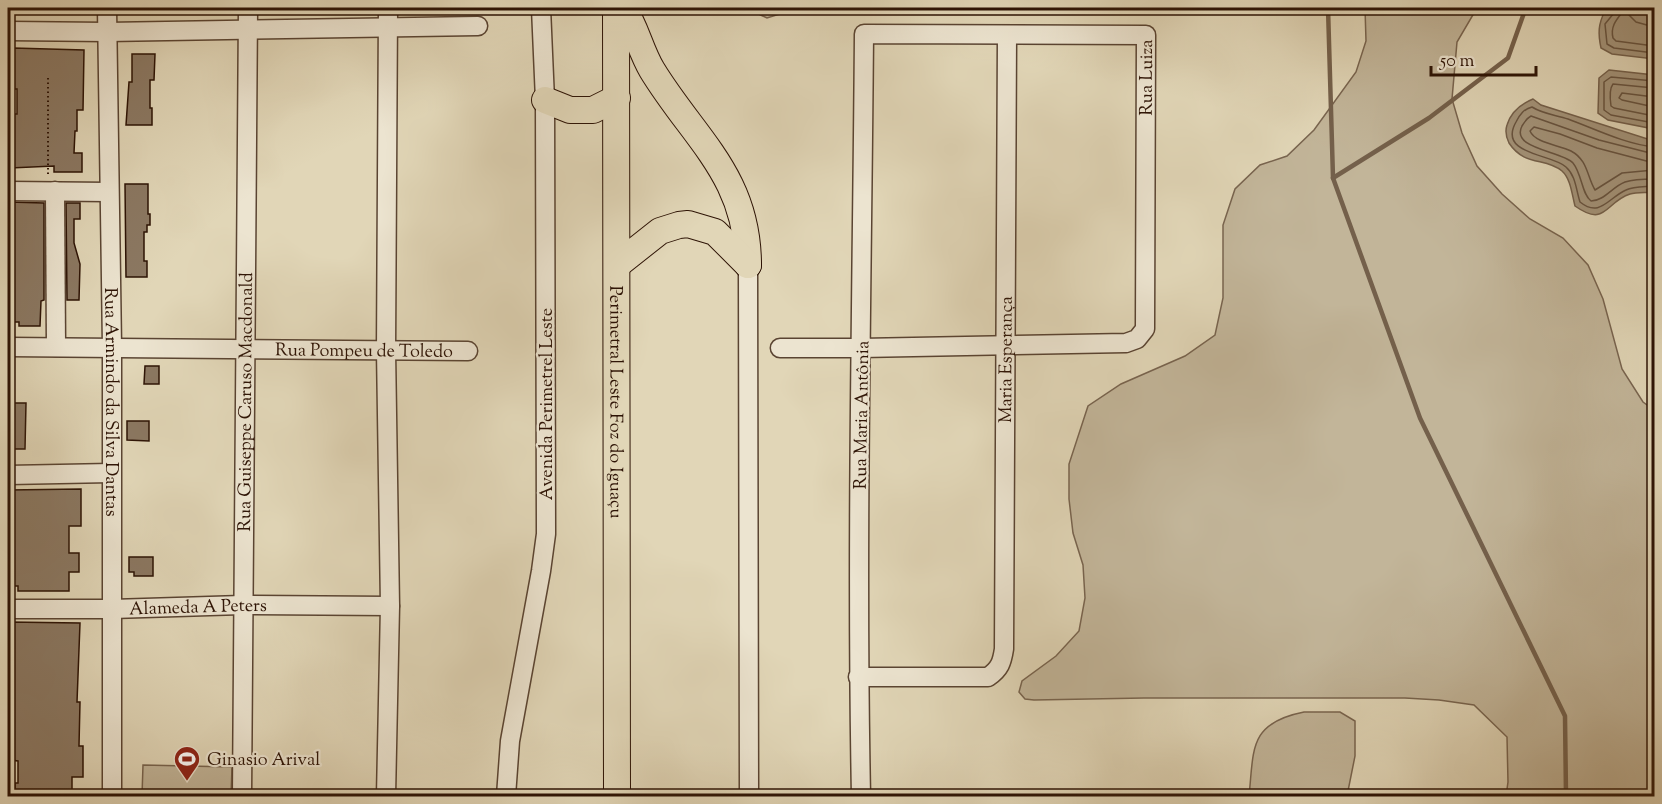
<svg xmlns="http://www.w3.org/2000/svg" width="1662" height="804" font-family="'Sorts Mill Goudy',serif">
	<rect width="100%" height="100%" fill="#e1d6b7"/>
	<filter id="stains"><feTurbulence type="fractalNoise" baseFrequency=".00333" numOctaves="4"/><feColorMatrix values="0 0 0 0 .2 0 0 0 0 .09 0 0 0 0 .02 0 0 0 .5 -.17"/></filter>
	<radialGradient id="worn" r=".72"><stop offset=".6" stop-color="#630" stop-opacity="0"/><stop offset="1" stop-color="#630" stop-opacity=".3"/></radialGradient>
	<g fill="#c2b599" stroke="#78644f" stroke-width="1.5">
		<path d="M746,8H799L767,18Z"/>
		<path d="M1365,8H1477L1457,42L1452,99L1462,133L1477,166L1502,194L1530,219L1563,238L1588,265L1603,299L1622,369L1643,402L1654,410V796H1506L1508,782L1507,737L1474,705L1439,700L1405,698H1144L1034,700L1025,699L1019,692L1022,681L1056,656L1079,631L1085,598L1083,565L1073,533L1069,499V464L1088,406L1121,384L1185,356L1215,335L1223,298V225L1235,189L1260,165L1287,156L1314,130L1356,72L1366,41Z"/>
		<path d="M1304,712H1340L1355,721V756L1347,796H1249C1254,750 1248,723 1304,712Z"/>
		<path d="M143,765L232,767L231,796H142Z"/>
	</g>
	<g fill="#a4947a" stroke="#74604b" stroke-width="1.5">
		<path d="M1617,8H1629L1654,14V59L1612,54L1601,48C1598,34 1598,24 1605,11Z"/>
		<path d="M1609,70L1654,75V129L1608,120L1598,113L1599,78Z"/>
		<path d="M1533,99L1541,105L1654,141V192C1647,193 1637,192 1630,194C1605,202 1606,228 1575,206C1572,195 1571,179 1562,171C1545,157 1525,167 1509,143C1506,137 1505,131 1507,125C1511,112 1521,104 1533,99Z"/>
	</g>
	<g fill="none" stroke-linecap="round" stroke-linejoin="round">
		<g stroke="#685440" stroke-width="1.5">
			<path d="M1614,8V13L1605,24L1607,44L1614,48L1654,53"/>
			<path d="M1654,27L1636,22L1624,10C1617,19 1610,26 1613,38L1616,41L1654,46"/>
			<path d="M1654,81L1611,77L1604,82V110L1611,115L1654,123"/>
			<path d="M1654,88L1613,84C1609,89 1610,99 1611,106L1614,108L1654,116"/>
			<path d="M1654,97L1622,93L1619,98L1622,100L1654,107"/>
			<path d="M1654,147C1625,144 1595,129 1568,119C1556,115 1543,114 1532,107C1524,109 1520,114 1516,122C1497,155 1553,154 1566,167C1576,176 1576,190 1580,202C1600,218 1608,198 1626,190C1634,186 1646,187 1654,186"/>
			<path d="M1654,154L1599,140L1531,116C1527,118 1525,121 1522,126C1510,149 1562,151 1573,163C1582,174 1582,195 1591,201C1604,201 1612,187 1625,182C1634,179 1645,179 1654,179"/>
			<path d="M1654,163L1597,148L1560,134L1534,127L1530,131C1535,143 1559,145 1571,151C1588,160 1587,177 1595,190L1622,173L1654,170"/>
		</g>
		<g stroke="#74604b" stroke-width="4.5">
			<path d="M1328,8L1333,178L1420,418L1565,716L1566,796"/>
			<path d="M1333,178L1429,118L1508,58L1524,13L1531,8"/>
		</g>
	</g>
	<g fill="#8b7862" stroke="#2d1305" stroke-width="1.5">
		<path d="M13,48L84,50L83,110H77V131H75L74,153H82V172H54V166L10,168V150H8L9,114H17V89H9V68L13,69Z"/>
		<path d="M132,54H155L154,80H150V108H152V125H126L129,82H132Z"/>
		<path d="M125,184H148V214H150V225H147V232H144V261H147V277H126Z"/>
		<path d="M8,202L44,203V300L41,301L40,326H19V322H8Z"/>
		<path d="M66,203H80V219H74V243L80,264L79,300H67Z"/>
		<path d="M145,366H159V384H144Z"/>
		<path d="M8,403H26L25,449H8Z"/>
		<path d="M127,421H149V441L127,440Z"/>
		<path d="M81,489V526H69V553H79V572H69V591H18V586H8V490Z"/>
		<path d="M129,557H153V576H134V572H129Z"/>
		<path d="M8,622L80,623L77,702H80L79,746H83V777H72V796H15V783H18V761L10,760L11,720H8Z"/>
	</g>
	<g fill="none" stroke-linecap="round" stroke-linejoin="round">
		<g stroke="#5a4432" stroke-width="21">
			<g id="minor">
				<path id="s1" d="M107,8L112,347V796"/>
				<path d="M8,31L107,32L478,26"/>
				<path d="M8,191L109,192"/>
				<path d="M55,191L56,347"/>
				<path d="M748,265L749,796"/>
				<path id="s2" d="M8,347L468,351"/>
				<path id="s3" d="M780,348H861L1126,343L1137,339L1145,329L1146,35L864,34C862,288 856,543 861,796"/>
				<path d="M8,475L111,473"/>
				<path id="s4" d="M8,609H112L242,605L390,606"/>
				<path id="s5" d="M858,677H988C1000,669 1002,662 1004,649L1007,35"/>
				<path id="s6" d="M242,796L248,8"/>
				<path d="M386,796L390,606L386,350L388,8"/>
				<path d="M506,796L510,741L541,571L546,534L545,100L541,8"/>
			</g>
		</g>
		<g stroke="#2d1305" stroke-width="28">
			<g id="highway">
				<path id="s7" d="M616,8L617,796"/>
				<path d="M623,8C636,27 640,50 652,70C694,139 748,176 748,265"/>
				<path d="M545,100L570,110H593L617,98"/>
				<path d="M617,265L660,231L679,225L688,224L715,232L748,265"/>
			</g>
		</g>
		<path stroke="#2d1305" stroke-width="2" stroke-dasharray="1.5 3" stroke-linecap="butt" d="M48,78V174"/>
		<use href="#minor" stroke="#ece4d0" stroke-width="18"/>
		<use href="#highway" stroke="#e1d6b7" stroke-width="26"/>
	</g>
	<defs>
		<g id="stadium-pin" transform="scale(1.35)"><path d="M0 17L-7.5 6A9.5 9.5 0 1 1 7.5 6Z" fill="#8f2418" stroke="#ece4d0"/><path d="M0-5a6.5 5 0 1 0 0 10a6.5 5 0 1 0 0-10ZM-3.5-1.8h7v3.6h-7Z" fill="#fff"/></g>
	</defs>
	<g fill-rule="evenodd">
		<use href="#stadium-pin" x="187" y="759"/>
	</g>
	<g text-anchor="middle" stroke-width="4.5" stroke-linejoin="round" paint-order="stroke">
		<g font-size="18" fill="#2d1305" stroke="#ece4d0">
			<text dy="6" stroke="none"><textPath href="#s3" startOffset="622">Rua Luiza</textPath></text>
			<text dy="6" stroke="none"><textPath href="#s2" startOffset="356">Rua Pompeu de Toledo</textPath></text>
			<text dy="6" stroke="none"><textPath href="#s5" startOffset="453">Maria Esperança</textPath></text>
			<text dy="6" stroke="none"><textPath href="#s1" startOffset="394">Rua Armindo da Silva Dantas</textPath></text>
			<text dy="6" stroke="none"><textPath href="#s6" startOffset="394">Rua Guiseppe Caruso Macdonald</textPath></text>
			<text dy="6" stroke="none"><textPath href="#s7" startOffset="394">Perimetral Leste Foz do Iguaçu</textPath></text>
			<text transform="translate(546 404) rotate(-90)" y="6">Avenida Perimetrel Leste</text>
			<text transform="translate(861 415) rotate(-89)" y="6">Rua Maria Antônia</text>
			<text dy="6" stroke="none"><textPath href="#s4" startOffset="190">Alameda A Peters</textPath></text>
		</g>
		<g font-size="18" fill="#2d1305" stroke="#ece4d0" text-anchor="start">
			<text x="207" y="765">Ginasio Arival</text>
		</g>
	</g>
	<rect width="1662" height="804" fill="none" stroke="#e1d6b7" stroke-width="30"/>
	<rect x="9" y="9" width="1644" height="786" fill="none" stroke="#2d1305" stroke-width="3"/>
	<rect x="15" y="15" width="1632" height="774" fill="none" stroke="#2d1305" stroke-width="1.5"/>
	<path d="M1431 66v9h105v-9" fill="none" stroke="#2d1305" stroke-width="3"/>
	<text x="1440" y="66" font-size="18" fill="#2d1305" stroke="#ece4d0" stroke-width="4.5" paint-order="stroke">50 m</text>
	<rect width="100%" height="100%" filter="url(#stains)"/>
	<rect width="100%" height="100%" fill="url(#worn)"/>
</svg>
